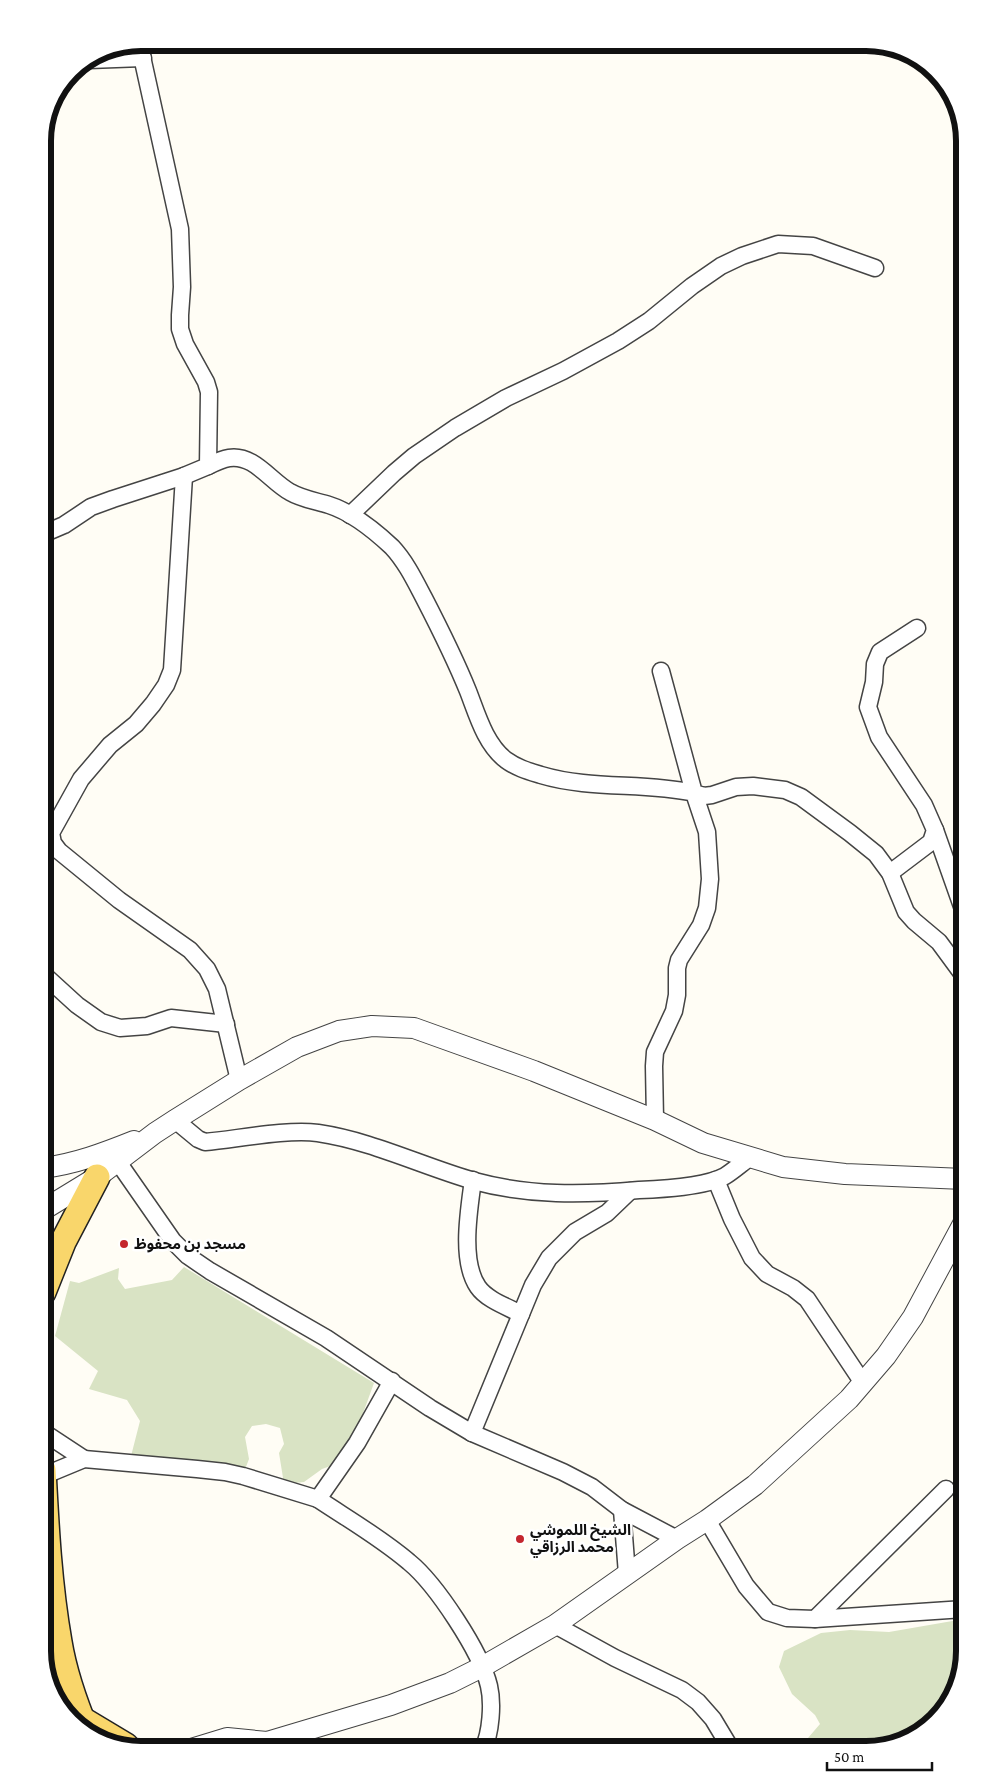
<svg xmlns="http://www.w3.org/2000/svg" width="1007" height="1792" font-family="'Crimson Pro','Noto Sans Arabic',serif">
	<rect width="100%" height="100%" fill="#fffdf5"/>
	<g fill="#d9e3c4">
		<path d="M184,1267L374,1383L354,1438L339,1463L322,1469L304,1482L284,1484L279,1453L284,1444L280,1428L266,1424L252,1426L245,1437L249,1459L244,1472L130,1460L140,1421L127,1400L89,1389L98,1371L55,1336L70,1281L79,1283L119,1268L118,1279L125,1289L172,1280Z"/>
		<path d="M964,1619V1651L948,1705L904,1742L865,1749H807L802,1745L820,1724L815,1715L792,1694L779,1667L784,1651L821,1633L850,1630L889,1632Z"/>
	</g>
	<g fill="none" stroke-linecap="round" stroke-linejoin="round">
		<g stroke="#444" stroke-width="19">
			<g id="minor">
				<path d="M89,60L143,58"/>
				<path d="M208,466C214,463 222,459 229,458C254,454 270,481 290,492C302,499 316,501 329,505C351,512 375,531 392,547C406,562 415,581 424,598C440,629 455,659 468,691C477,714 485,744 506,760C517,768 528,771 541,775C591,790 644,782 694,793L707,832L710,879L707,908L701,925L679,960L677,968V995L674,1011L655,1052L654,1066L655,1120"/>
				<path d="M184,476L172,670L166,685L153,704L136,724L110,745L81,779L51,833L53,843L59,851L119,900L190,950L207,969L217,989L239,1080"/>
				<path d="M350,515L394,473L414,456L455,428L506,398L563,371L618,341L649,321L692,286L721,266L742,256L778,244L813,246L875,268"/>
				<path d="M43,534L64,525L91,507L113,499L184,476L208,466L209,392L206,382L185,344L180,329V315L182,287L180,229L139,43"/>
				<path d="M661,671L694,793L704,796L712,795L736,787L753,786L785,790L801,797L850,833L876,854L890,873L906,912L914,921L939,942L964,976"/>
				<path d="M935,830L964,912"/>
				<path d="M890,873L931,842L935,830L924,805L879,737L868,707L874,682L875,664L880,652L917,628"/>
				<path d="M43,974L77,1005L101,1022L120,1028L147,1026L171,1018L226,1024"/>
				<path d="M175,1120L198,1139L205,1142C238,1139 286,1129 318,1133C372,1141 422,1166 474,1181C529,1196 583,1195 639,1190C662,1189 705,1187 725,1176C733,1171 741,1164 749,1158"/>
				<path d="M118,1162L173,1241L188,1256L210,1271L326,1338L430,1408L472,1433L563,1472L592,1487L622,1510L677,1539"/>
				<path d="M473,1180C469,1210 460,1261 478,1287C487,1300 508,1307 521,1314"/>
				<path d="M716,1180L732,1219L752,1258L767,1274L793,1288L807,1299L863,1383"/>
				<path d="M392,1381L357,1443L318,1499C348,1519 381,1538 409,1562C436,1584 481,1652 489,1686C493,1703 491,1733 483,1749"/>
				<path d="M43,1432L84,1459"/>
				<path d="M472,1433L533,1285L549,1258L575,1232L607,1213L630,1191"/>
				<path d="M43,1476L84,1459L197,1469L225,1472L243,1476L318,1499"/>
				<path d="M622,1510L627,1574"/>
				<path d="M707,1520L746,1586L768,1612L787,1618L815,1619L964,1609"/>
				<path d="M815,1619L946,1489"/>
				<path d="M555,1625L615,1658L682,1690L698,1702L713,1719L731,1749"/>
			</g>
		</g>
		<g stroke="#444" stroke-width="22">
			<g id="tertiary">
				<path d="M43,1168C75,1164 104,1153 134,1141"/>
				<path d="M43,1210L97,1177L155,1133L175,1120L239,1080L297,1047L339,1031L372,1026L414,1028L534,1071L655,1120L703,1143L783,1167L845,1174L964,1179"/>
				<path d="M191,1749L227,1738L267,1742"/>
				<path d="M254,1749L267,1742L391,1705L450,1683L482,1667L555,1625L677,1539L707,1520L755,1485L849,1399L886,1356L913,1317L964,1222"/>
			</g>
		</g>
		<g stroke="#222" stroke-width="28">
			<g id="primary">
				<path d="M43,1292L63,1242L97,1177"/>
				<path d="M43,1470C46,1527 49,1585 59,1642C64,1673 75,1704 87,1733"/>
				<path d="M81,1719L126,1746"/>
			</g>
		</g>
		<use href="#minor" stroke="#fff" stroke-width="16"/>
		<use href="#tertiary" stroke="#fff" stroke-width="20"/>
		<use href="#primary" stroke="#f9d66b" stroke-width="25"/>
	</g>
	<g fill="#c4262e" stroke="#fff" stroke-width="2">
		<circle cx="124" cy="1244" r="5"/>
		<circle cx="520" cy="1539" r="5"/>
	</g>
	<g text-anchor="middle" stroke-width="5" stroke-linejoin="round" paint-order="stroke">
		<g font-size="15" font-weight="bold" fill="#111" stroke="#fff" text-anchor="start">
			<text x="134" y="1249">مسجد بن محفوظ</text>
			<text x="530" y="1535">الشيخ اللموشي<tspan x="530" dy="17">محمد الرزاقي</tspan></text>
		</g>
	</g>
	<path d="M0 0H1007V1792H0ZM141 51H866A90 90 0 0 1 956 141V1651A90 90 0 0 1 866 1741H141A90 90 0 0 1 51 1651V141A90 90 0 0 1 141 51Z" fill="#fff" fill-rule="evenodd"/>
	<path fill="none" stroke="#111" stroke-width="6" d="M141 51H866A90 90 0 0 1 956 141V1651A90 90 0 0 1 866 1741H141A90 90 0 0 1 51 1651V141A90 90 0 0 1 141 51Z"/>
	<path d="M827 1762v8h105v-8" fill="none" stroke="#111111" stroke-width="2.5"/>
	<text x="834" y="1762" font-size="15" fill="#111111" stroke="#ffffff" stroke-width="4" paint-order="stroke">50 m</text>
</svg>
